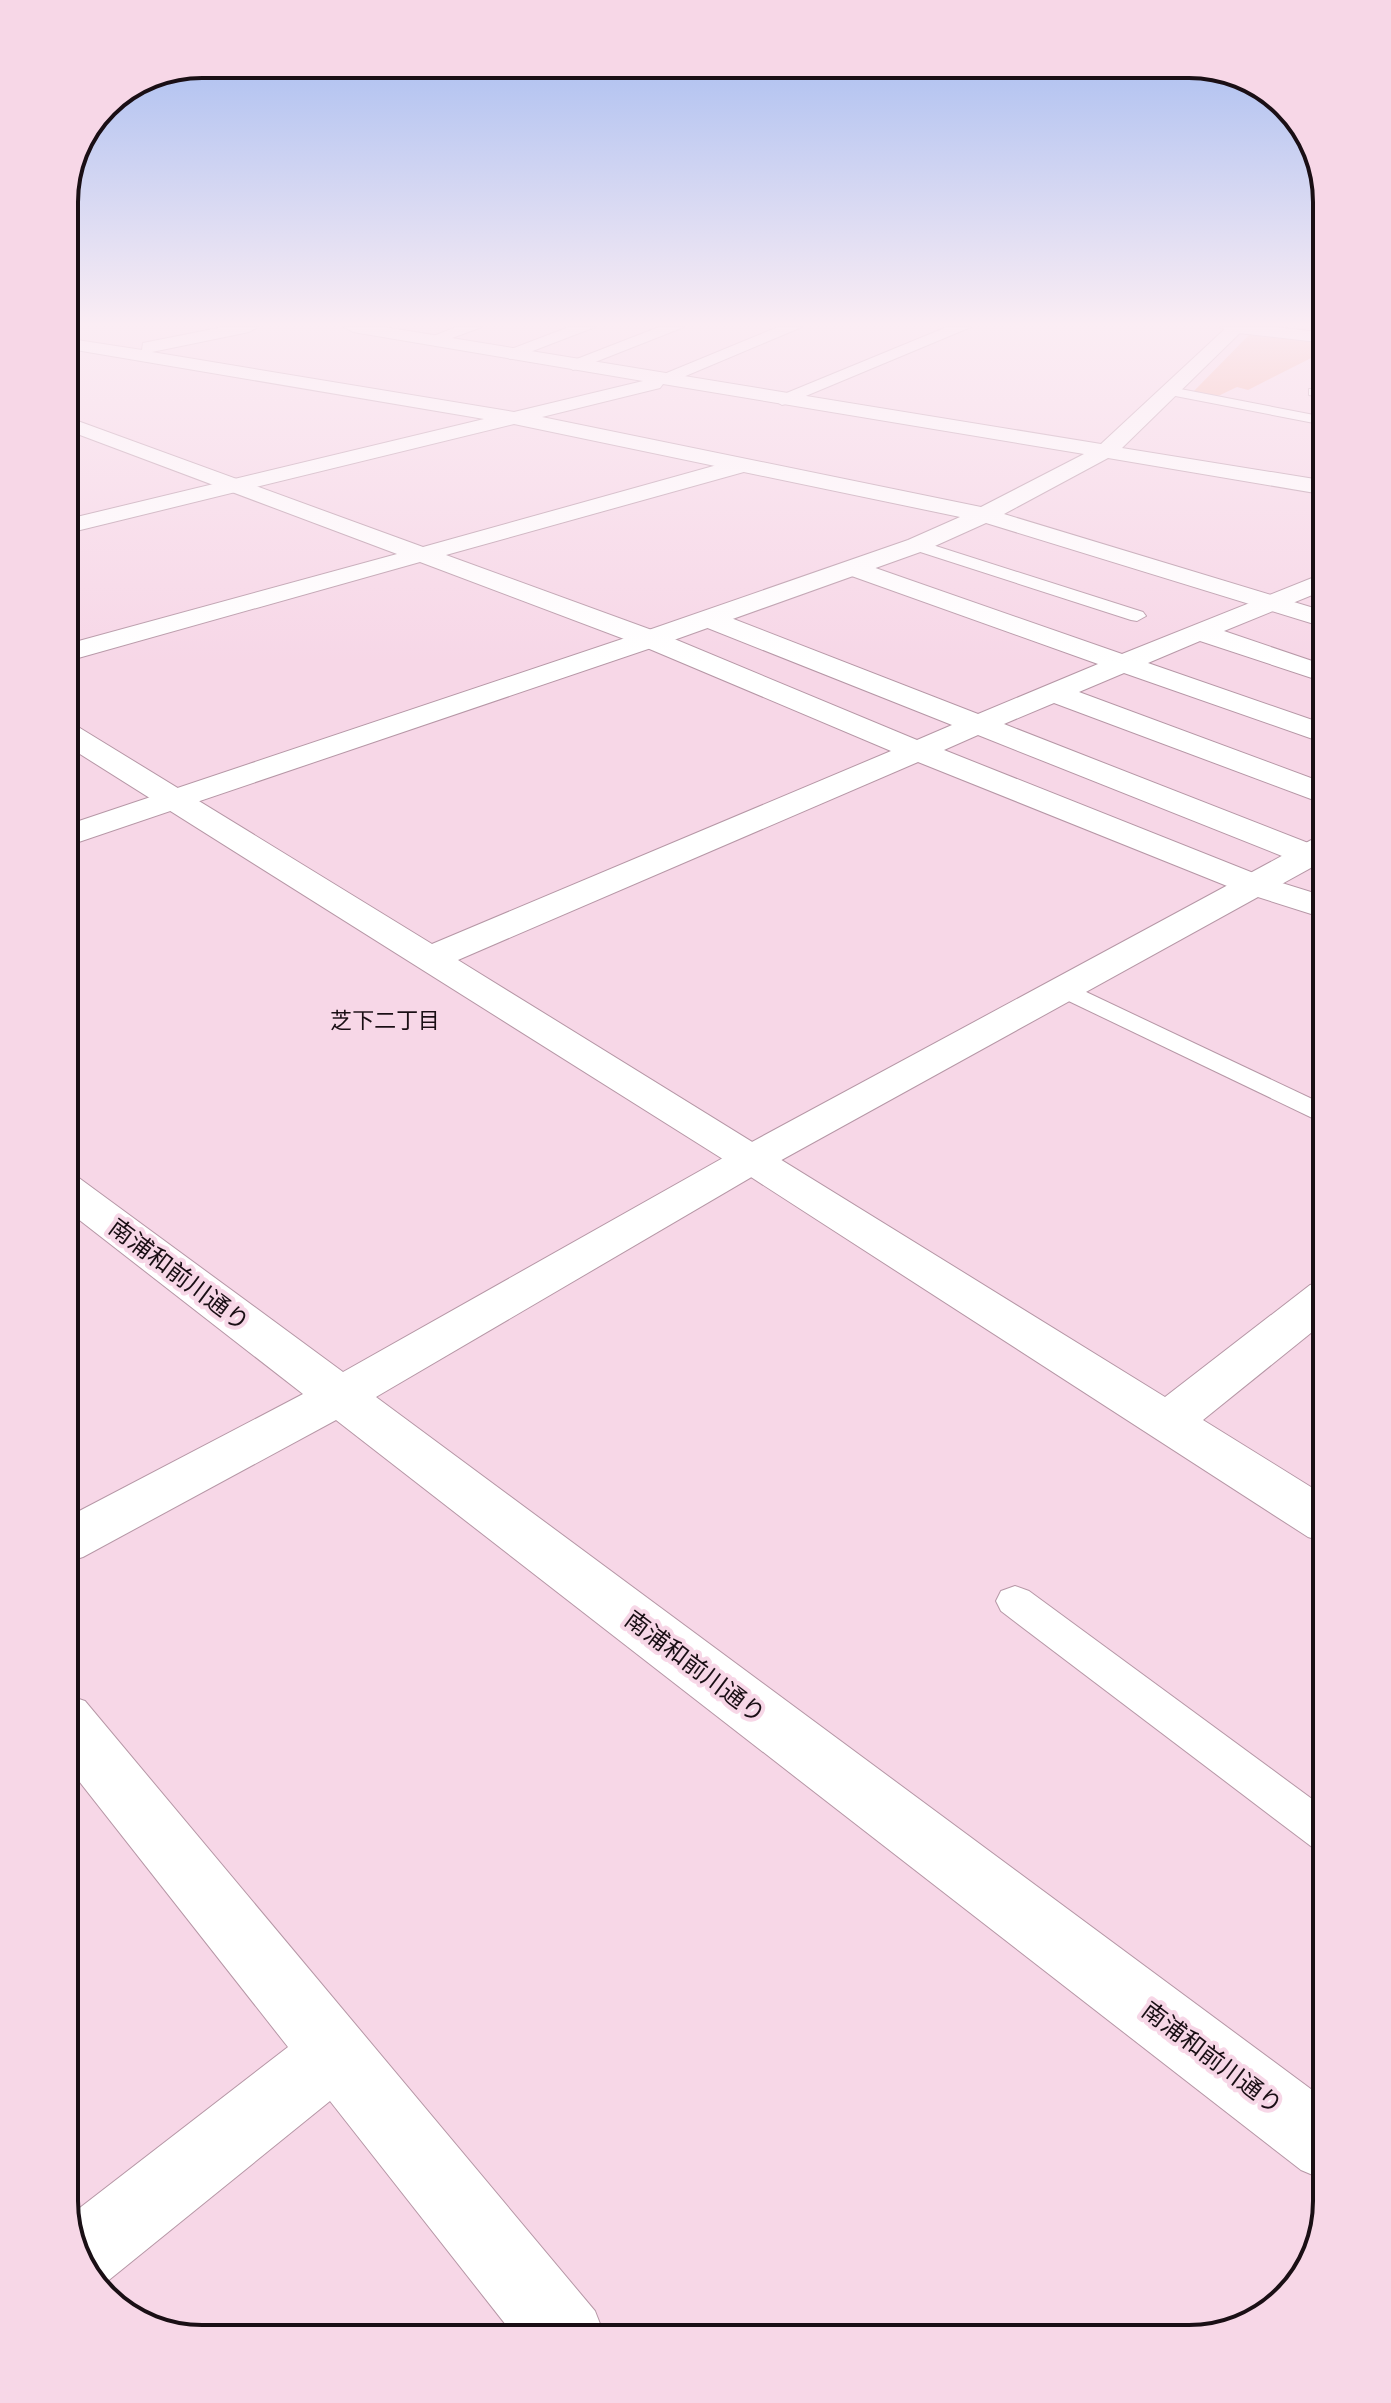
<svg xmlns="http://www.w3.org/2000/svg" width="1391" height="2403" font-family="'Public Sans','Noto Sans JP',sans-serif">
	<rect width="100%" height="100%" fill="#f7d7e7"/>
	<path fill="#f6b2a0" d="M1250,334L1327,341V350L1248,390L1237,387L1216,397L1193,392Z"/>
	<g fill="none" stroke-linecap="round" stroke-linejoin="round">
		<g stroke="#b697a6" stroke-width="2">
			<g id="lane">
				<path d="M1170,387L1314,415L1321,419L1314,423L1165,394V388Z"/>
				<path d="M1309,389L1327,390V398L1309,395Z"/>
				<path d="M917,540L1143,612L1146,616L1137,621L1131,620L911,549L909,545Z"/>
				<path d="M1063,981L1327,1106V1125L1054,994L1050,989L1054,984Z"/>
				<path d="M1015,1586L1029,1591L1327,1810V1853L1312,1847L1001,1611L996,1601L1001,1591Z"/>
			</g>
		</g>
		<g stroke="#b697a6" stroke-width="2">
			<g id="street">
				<path d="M456,327H482L433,345L424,340Z"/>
				<path d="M569,327H595L517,357L510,359L501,353Z"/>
				<path d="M659,327H684L580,368L573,370L564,364Z"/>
				<path d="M778,327H802L669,383H655L652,379Z"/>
				<path d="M947,327H971L789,403L782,405L772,399Z"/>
				<path d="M1220,327H1275L1327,333V343L1229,332Z"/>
				<path d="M64,416L423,547L735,460H751L754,465L751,470L446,555L660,633L917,740L952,725L700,625L696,619L700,613H718L978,714L1098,664L846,574L843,569L846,564H864L1122,654L1327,572V589L1224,631L1327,666V683L1200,641L1148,663L1327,725V744L1124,673L1079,692L1327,784V805L1054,703L1004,724L1321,848L1326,855L1321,862L1309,865L1297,862L978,735L944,750L1266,878L1327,897V919L1242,892L918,762L458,960L1165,1397L1310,1285L1327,1281V1320L1203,1420L1327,1497V1543L1308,1537L737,1168L64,744V722L75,725L432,944L891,751L640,645L420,562L64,662V645L397,554L64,429Z"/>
				<path d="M64,1694L85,1701L595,2311L606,2339H517L330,2101L104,2284L99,2286L78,2262L68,2217L288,2047L64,1762Z"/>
			</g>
		</g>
		<g stroke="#b697a6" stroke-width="2">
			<g id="secondary">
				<path d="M223,327H258L249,332L152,352L514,412L643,381L353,332L344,327H384L1101,444L1227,327H1246L1122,448L1327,481V495L1108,458L1004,514L1327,612V628L986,523L926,550L660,645L64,847V826L640,633L908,540L960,517L514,424L64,534V520L484,419L64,348V338L142,350L143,343ZM663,384L1084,454L981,507L542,417L660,388Z"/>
				<path d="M1327,835V859L767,1168L376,1397L1327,2101V2181L1301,2170L336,1420L83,1557L64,1563V1519L303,1394L64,1208V1174L79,1178L343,1372L737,1150L1315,838Z"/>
			</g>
		</g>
		<use href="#lane" fill="#fff" fill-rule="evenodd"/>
		<use href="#street" fill="#fff" fill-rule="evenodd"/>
		<use href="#secondary" fill="#fff" fill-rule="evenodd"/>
	</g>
	<linearGradient id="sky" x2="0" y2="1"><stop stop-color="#9fb8f0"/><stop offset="0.49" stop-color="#fbedf4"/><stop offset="1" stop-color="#fbedf4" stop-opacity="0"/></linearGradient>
	<rect width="1391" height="663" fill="url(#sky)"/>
	<g text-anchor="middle" stroke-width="8" stroke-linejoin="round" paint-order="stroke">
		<g font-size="22" fill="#1a0f15" stroke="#f7d7e7">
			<text x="385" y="1028">芝下二丁目</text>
		</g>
		<g font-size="24" fill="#1a0f15" stroke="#f7d7e7">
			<text transform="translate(179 1275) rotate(37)" y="8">南浦和前川通り</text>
			<text transform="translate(695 1667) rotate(37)" y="8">南浦和前川通り</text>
			<text transform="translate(1212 2058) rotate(37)" y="8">南浦和前川通り</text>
		</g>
	</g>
	<path d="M0 0H1391V2403H0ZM202 78H1189A124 124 0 0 1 1313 202V2201A124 124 0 0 1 1189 2325H202A124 124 0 0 1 78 2201V202A124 124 0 0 1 202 78Z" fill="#f7d7e7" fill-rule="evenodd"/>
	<path fill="none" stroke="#1a0f15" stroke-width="4" d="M202 78H1189A124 124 0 0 1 1313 202V2201A124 124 0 0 1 1189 2325H202A124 124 0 0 1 78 2201V202A124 124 0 0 1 202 78Z"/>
</svg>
